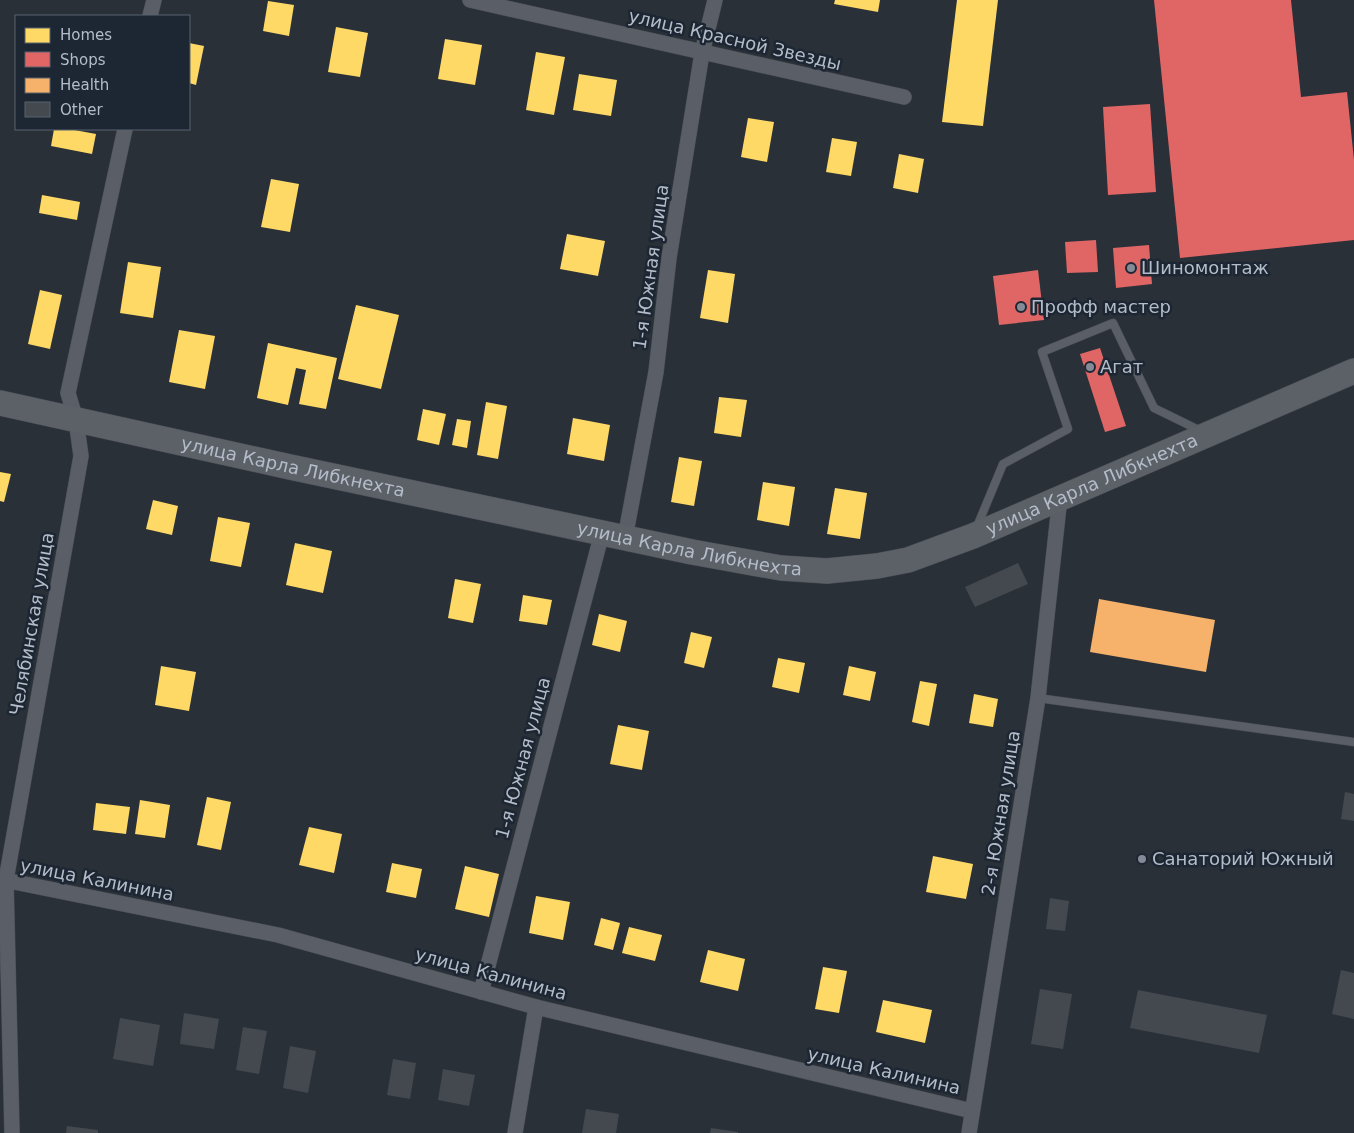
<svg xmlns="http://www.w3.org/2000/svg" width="1354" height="1133" font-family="'DejaVu Sans',sans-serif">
	<rect width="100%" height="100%" fill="#2a3038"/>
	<g fill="#ffd966">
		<path d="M835,0H880L878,12L834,4Z"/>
		<path d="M957,0H998L983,126L942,122Z"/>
		<path d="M268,1L294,5L289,36L263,31Z"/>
		<path d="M336,27L368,33L360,77L328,72Z"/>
		<path d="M445,39L482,45L475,85L438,79Z"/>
		<path d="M189,43L204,46L196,85L189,83Z"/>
		<path d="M536,52L565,57L554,115L526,110Z"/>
		<path d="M579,74L617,80L611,116L573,110Z"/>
		<path d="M748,118L774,122L767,162L741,157Z"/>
		<path d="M54,129H69L96,134L92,154L51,146Z"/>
		<path d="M832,138L857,142L851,176L826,172Z"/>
		<path d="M899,154L924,159L918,193L893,188Z"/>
		<path d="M271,179L299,184L290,232L261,227Z"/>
		<path d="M42,195L80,202L77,220L39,213Z"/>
		<path d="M567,234L605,241L598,276L560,269Z"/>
		<path d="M128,262L161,267L153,318L120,313Z"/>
		<path d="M708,270L735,274L728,323L700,318Z"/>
		<path d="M40,290L62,295L50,349L28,344Z"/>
		<path d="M356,305L399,315L381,389L338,379Z"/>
		<path d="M179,330L215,336L205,389L169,382Z"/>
		<path d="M268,343L337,358L326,409L299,404L306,370L296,368L288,405L257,398Z"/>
		<path d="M719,397L747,400L741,437L714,433Z"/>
		<path d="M486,402L507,406L498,459L477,455Z"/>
		<path d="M423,409L446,414L439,445L417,440Z"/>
		<path d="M573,418L610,425L604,461L567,454Z"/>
		<path d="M457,419L471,421L467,448L452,445Z"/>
		<path d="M679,457L702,461L694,506L671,502Z"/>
		<path d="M0,472L11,474L4,502L0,501Z"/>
		<path d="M763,482L795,487L789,526L757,520Z"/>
		<path d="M835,488L867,493L860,539L827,534Z"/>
		<path d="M153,500L178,506L172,535L146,529Z"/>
		<path d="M218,517L250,523L241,567L210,561Z"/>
		<path d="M295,543L332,551L323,593L286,585Z"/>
		<path d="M455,579L481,584L473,623L448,618Z"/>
		<path d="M523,595L552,600L547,625L519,621Z"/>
		<path d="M599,614L627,621L620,652L592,645Z"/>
		<path d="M691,632L712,637L704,668L684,663Z"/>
		<path d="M778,658L805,663L799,693L772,687Z"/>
		<path d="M161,666L196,672L189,711L155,705Z"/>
		<path d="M849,666L876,672L870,701L843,695Z"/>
		<path d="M920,681L937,684L929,726L912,722Z"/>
		<path d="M974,694L998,699L993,727L969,723Z"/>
		<path d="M618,725L649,731L642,770L610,764Z"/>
		<path d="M207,797L231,802L221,850L197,845Z"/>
		<path d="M140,800L170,805L165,838L135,834Z"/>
		<path d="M96,803L130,807L126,834L93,830Z"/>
		<path d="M309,827L342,834L334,873L299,865Z"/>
		<path d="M933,856L973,864L966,899L926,892Z"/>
		<path d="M392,863L422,869L416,898L386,892Z"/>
		<path d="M465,866L499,874L489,917L455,909Z"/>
		<path d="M536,896L570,902L563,940L529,933Z"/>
		<path d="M601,918L620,923L613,950L594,945Z"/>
		<path d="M629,927L662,935L655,961L622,953Z"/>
		<path d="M708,950L745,959L738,991L700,982Z"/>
		<path d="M823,967L847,971L839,1013L815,1009Z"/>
		<path d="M883,1000L932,1010L925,1043L876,1032Z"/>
	</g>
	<g fill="#e06666">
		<path d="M1154,0H1291L1301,97L1347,92L1354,160V240L1180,258Z"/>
		<path d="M1150,104L1156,192L1108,195L1103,107Z"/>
		<path d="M1096,240L1098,272L1067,273L1065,242Z"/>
		<path d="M1149,245L1152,284L1116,288L1113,248Z"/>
		<path d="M1038,270L1044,320L999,325L993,276Z"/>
		<path d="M1100,348L1126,426L1105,432L1080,354Z"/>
	</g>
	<path fill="#f6b26b" d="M1099,599L1215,620L1206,672L1090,652Z"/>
	<g fill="#444950">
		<path d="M1018,563L1028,584L975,607L965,587Z"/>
		<path d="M1345,792L1354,794V821L1341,819Z"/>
		<path d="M1050,898L1069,901L1065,931L1046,929Z"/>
		<path d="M1341,970L1354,973V1019L1332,1014Z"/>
		<path d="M1040,989L1072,994L1063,1049L1031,1044Z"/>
		<path d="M1138,990L1267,1015L1259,1053L1130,1028Z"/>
		<path d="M184,1013L219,1019L214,1049L180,1044Z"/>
		<path d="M120,1018L160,1025L153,1066L113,1059Z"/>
		<path d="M243,1027L267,1031L259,1074L236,1070Z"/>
		<path d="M290,1046L316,1051L308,1093L283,1088Z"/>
		<path d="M393,1059L416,1063L410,1099L387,1095Z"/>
		<path d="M443,1069L475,1075L469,1106L438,1100Z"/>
		<path d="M586,1109L619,1114L616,1133H582Z"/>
		<path d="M67,1126L98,1130V1133H66Z"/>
		<path d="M711,1128L738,1132V1133H710Z"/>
	</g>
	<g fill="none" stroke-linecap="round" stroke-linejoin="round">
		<g stroke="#484c53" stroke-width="9">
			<g id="service">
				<path d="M976,529L1003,464L1068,429L1042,352L1113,323L1154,408L1201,431"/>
				<path d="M1038,698L1354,742"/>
			</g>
		</g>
		<g stroke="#484c53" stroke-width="16">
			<g id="minor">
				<path d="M470,0L904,97"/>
				<path d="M150,16L154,0"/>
				<path d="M625,538L656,372L669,258L702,53L715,0"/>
				<path d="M0,879L278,935L536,1007L972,1111"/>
				<path d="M481,992L602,533"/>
				<path d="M12,1133L6,880L81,456L76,420L68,393L125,129"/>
				<path d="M515,1133L536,1007"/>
				<path d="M969,1133L1038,698L1060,497"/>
			</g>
		</g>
		<g stroke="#484c55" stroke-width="26">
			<g id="primary">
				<path id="s1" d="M0,403L290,467L692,552L781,568L827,571L877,566L908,560L973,536L1354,371"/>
			</g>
		</g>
		<use href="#service" stroke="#5a5e66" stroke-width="8"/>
		<use href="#minor" stroke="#5a5e66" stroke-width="15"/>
		<use href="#primary" stroke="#5c6168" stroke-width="25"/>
	</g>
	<g fill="#848b96" stroke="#1d2633" stroke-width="2">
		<circle cx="1131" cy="268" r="5"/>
		<circle cx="1021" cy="307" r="5"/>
		<circle cx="1090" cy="367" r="5"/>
		<circle cx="1142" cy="859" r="5"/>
	</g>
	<g text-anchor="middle" stroke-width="5" stroke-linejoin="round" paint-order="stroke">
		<g font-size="18" fill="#b4bcc9" stroke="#1d2633">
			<text transform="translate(735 40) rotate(13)" y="6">улица Красной Звезды</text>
			<text transform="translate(651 267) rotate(-82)" y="6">1-я Южная улица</text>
			<text dy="6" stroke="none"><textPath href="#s1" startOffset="300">улица Карла Либкнехта</textPath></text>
			<text dy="6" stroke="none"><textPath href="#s1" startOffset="1125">улица Карла Либкнехта</textPath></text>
			<text dy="6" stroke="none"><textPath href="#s1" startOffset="705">улица Карла Либкнехта</textPath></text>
			<text transform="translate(32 624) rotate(-80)" y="6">Челябинская улица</text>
			<text transform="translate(523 758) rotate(-75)" y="6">1-я Южная улица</text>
			<text transform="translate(1001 813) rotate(-81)" y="6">2-я Южная улица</text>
			<text transform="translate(97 880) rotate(11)" y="6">улица Калинина</text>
			<text transform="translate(491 974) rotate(15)" y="6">улица Калинина</text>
			<text transform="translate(884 1071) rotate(13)" y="6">улица Калинина</text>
		</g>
		<g font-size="18" fill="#b4bcc9" stroke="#1d2633" text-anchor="start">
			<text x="1141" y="274">Шиномонтаж</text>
			<text x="1031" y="313">Профф мастер</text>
			<text x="1100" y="373">Агат</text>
			<text x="1152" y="865">Санаторий Южный</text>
		</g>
	</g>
	<rect x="15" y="15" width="175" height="115" fill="#1d2633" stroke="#59626f"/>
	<rect x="25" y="28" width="25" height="15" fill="#ffd966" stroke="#59626f"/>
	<text x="60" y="40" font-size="15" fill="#b4bcc9">Homes</text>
	<rect x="25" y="52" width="25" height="15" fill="#e06666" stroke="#59626f"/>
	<text x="60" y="65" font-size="15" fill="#b4bcc9">Shops</text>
	<rect x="25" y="78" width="25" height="15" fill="#f6b26b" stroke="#59626f"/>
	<text x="60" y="90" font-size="15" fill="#b4bcc9">Health</text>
	<rect x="25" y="102" width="25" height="15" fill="#444950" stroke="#59626f"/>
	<text x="60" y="115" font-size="15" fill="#b4bcc9">Other</text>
</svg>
